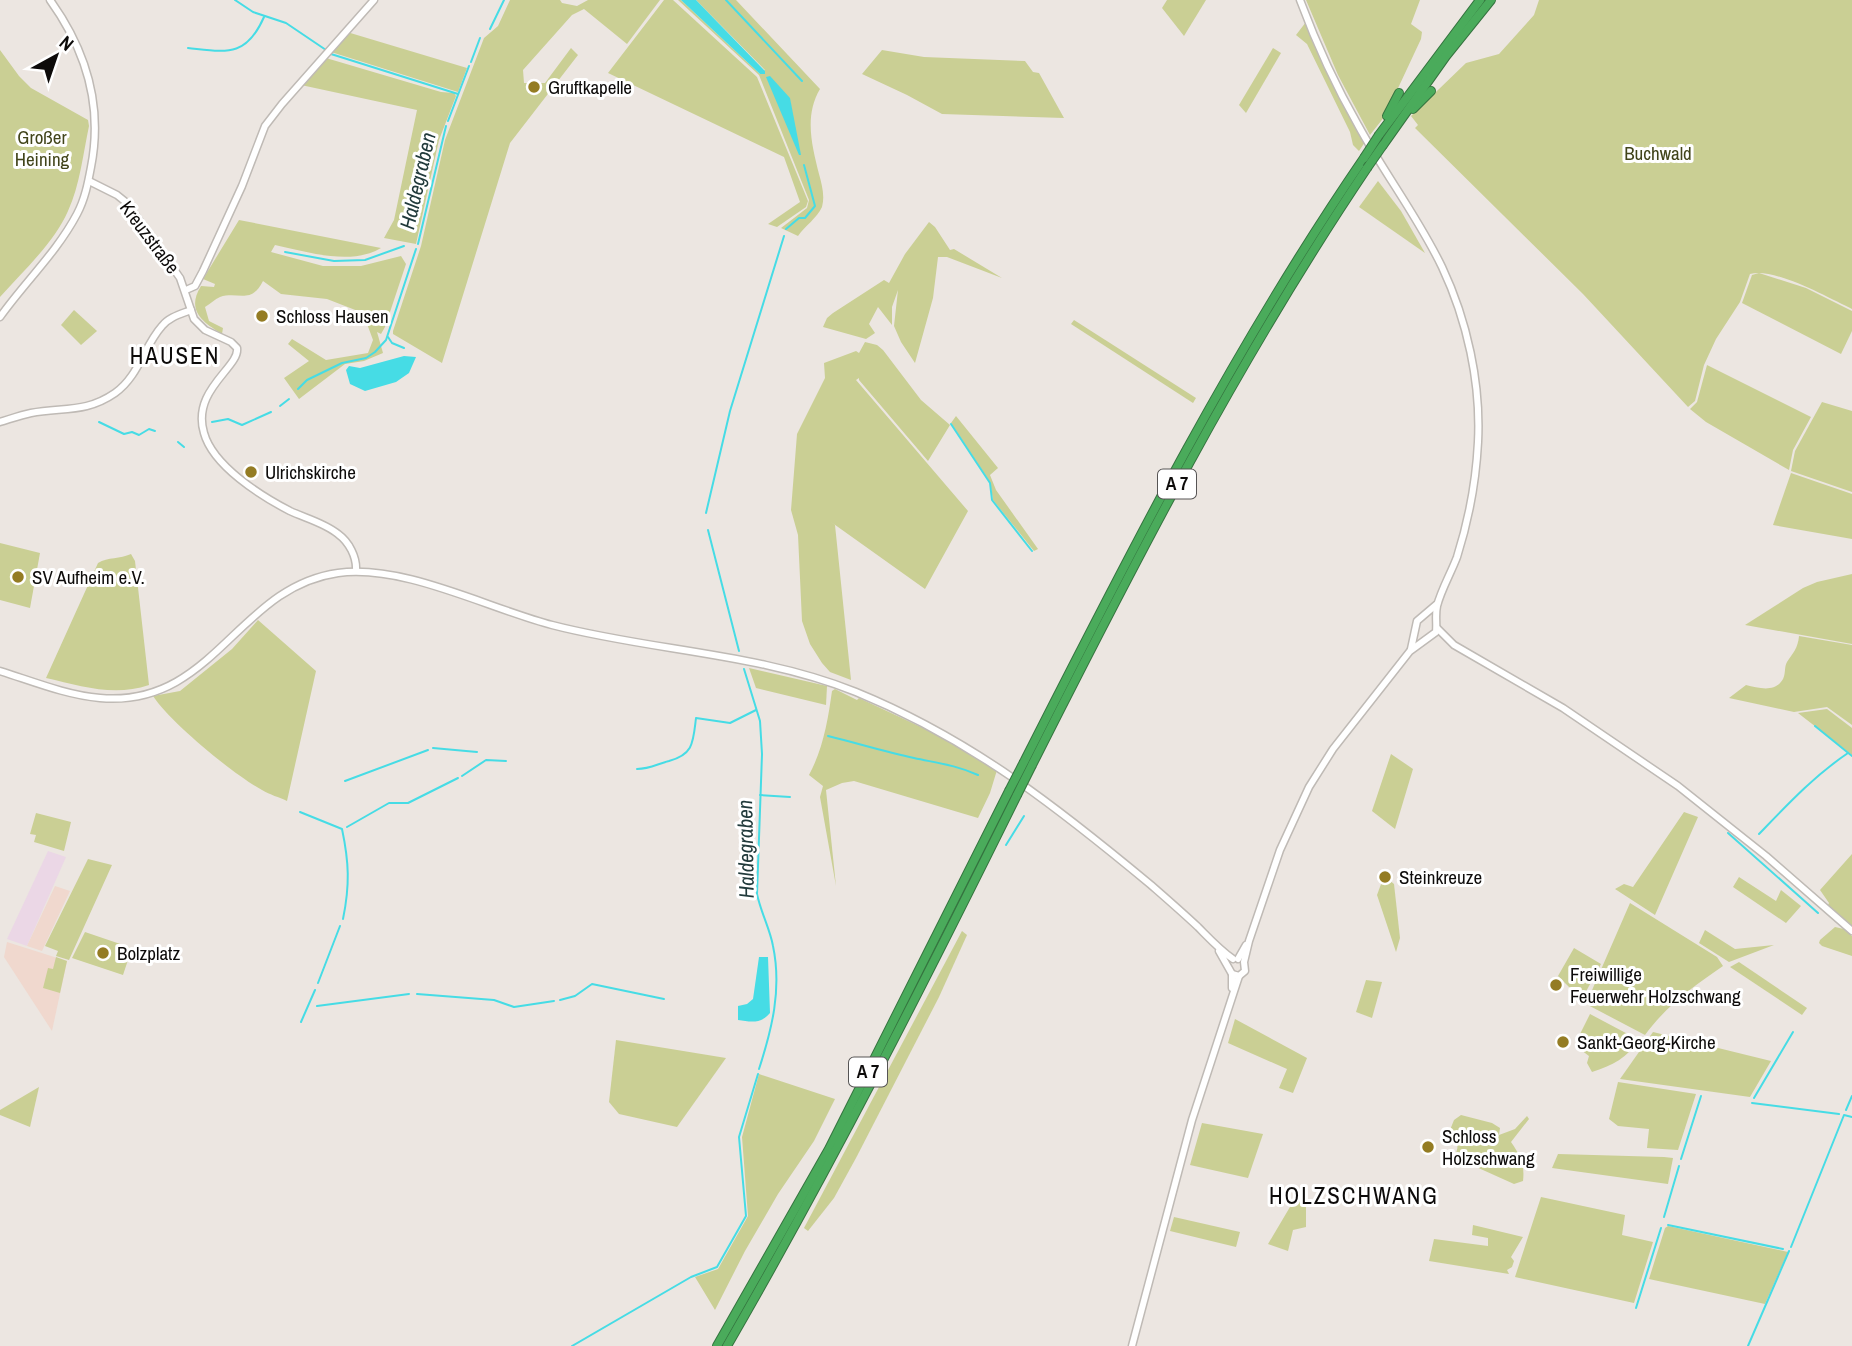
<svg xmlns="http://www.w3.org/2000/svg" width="1852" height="1346" font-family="'Archivo Narrow',sans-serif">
	<rect width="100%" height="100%" fill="#ece6e1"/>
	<path fill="#ebd7e6" d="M48,851L66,857L27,946L7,939Z"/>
	<g fill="#f0d8ce">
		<path d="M55,886L70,891L42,951L27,946Z"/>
		<path d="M7,942L67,961L52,1031L4,957Z"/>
	</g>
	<g fill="#cacf94">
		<path d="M510,0H560L562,3L577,6L588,0H660L627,44L584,9L572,15L523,70L524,83H545L571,48L578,55L510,143L442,363L393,334V331L421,246L445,140L484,38L498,26Z"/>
		<path d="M664,0H673L757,77L808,201L806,207L777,227L768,224L800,202L784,157L608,73Z"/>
		<path d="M678,0H681L760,74L765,70L696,0H736L820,89C804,116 812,146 819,174C822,185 825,196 822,207C817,218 805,226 798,236L781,228L807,208L809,200L759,75Z"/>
		<path d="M1167,0H1206L1184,36L1162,8Z"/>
		<path d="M1306,0H1420L1411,24L1422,32L1421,39L1385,116L1370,135L1338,75Z"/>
		<path d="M1539,0H1852V309C1829,298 1774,267 1750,274L1740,302L1716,339L1704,365L1695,401L1688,407L1583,294L1415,128L1418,125L1411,116L1466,63L1499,54L1534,15Z"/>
		<path d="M1306,22L1365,142L1359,151L1353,145L1350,132L1307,44L1296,35Z"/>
		<path d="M347,32L467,68L458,92L331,52Z"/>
		<path d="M1273,48L1281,53L1246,113L1239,105Z"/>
		<path d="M0,50L19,76L31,88L88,120L89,126C83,154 80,185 68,211C54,243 23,271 0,297Z"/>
		<path d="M882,50L924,57L1025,61L1033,72L1039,73L1064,118L942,114L907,95L862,74Z"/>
		<path d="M326,58L441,92L454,93L456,96L439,140L416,244L384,238L394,220L417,110L301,85Z"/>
		<path d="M1378,181L1401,211L1425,253L1359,207Z"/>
		<path d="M239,220L381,248C351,266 308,252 275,245L271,252L323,266H361L401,256L406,264L385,327L381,334L377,332L383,353L364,361L345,364L299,399L284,378L309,361L288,344L292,339L326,360L368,353L373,340L363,313L327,299L281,294L263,281C251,305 238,291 220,297C215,299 210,304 205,307L209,321L223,328L222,334C202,322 186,310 201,286L214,287L215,284L203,279Z"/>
		<path d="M929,222L935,227L950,250L954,249L1002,278L947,257H938L933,298L915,363L901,342L894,326L898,290L892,307V325L878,307L869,324L875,333L866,339L823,327L827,318L833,313L884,280L889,283L905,254Z"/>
		<path d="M1759,273L1806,288L1852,311V331L1841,354L1742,303L1752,275Z"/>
		<path d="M74,310L97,331L81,345L61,325Z"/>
		<path d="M1074,320L1196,398L1193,403L1071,324Z"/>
		<path d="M865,342L877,345L883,350L921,400L950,425L928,461L859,380V378L856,380L968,511L925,589L831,522L835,525L851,680L830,672L822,663L810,644L802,621L798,535L791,510L797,434L825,378L824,363L856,351L859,353Z"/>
		<path d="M1707,365L1811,417L1793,450L1789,470L1706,422L1690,409L1697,402Z"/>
		<path d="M1822,402L1852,411V492L1791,471L1795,451Z"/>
		<path d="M956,416L998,468L990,475L996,490L1038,549L1034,551L993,500L990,482L951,423Z"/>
		<path d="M1791,473L1852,494V539L1773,525Z"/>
		<path d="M0,543L40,553L30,608L0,600Z"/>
		<path d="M131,554L135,561L149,685C114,697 81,686 46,678L98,563C108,557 120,559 131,554Z"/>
		<path d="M1852,574V644L1745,625L1803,588L1817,582Z"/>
		<path d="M258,620L316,671L287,801C279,797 270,795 262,790C234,775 170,722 153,696L180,691L232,649Z"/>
		<path d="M1799,636L1852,645V725L1827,707L1794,712L1729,698L1746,685C1759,688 1775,693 1783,679C1786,673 1784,667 1787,662C1793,653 1798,648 1799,636Z"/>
		<path d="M749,668L827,686L826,705L756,688Z"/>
		<path d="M835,689L857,700L859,698L936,734L997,770L990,793L978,818L854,781L842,783L826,790L836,886L820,797L823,786L809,775C823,749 828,720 832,691Z"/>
		<path d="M1827,709L1852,728V755L1798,713Z"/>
		<path d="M1391,754L1413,769L1395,829L1372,811Z"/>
		<path d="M1684,812L1698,817L1655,915L1615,889L1624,884L1633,887Z"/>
		<path d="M36,813L71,822L64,851L34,842L36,835L30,834Z"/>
		<path d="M1852,854V926L1828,905L1829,903L1820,890Z"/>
		<path d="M88,859L112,865L69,960L56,956L58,951L45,946Z"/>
		<path d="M1384,876L1394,884L1400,938L1396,952L1377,895Z"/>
		<path d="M1739,877L1776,901L1781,890L1801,906L1786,923L1733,887Z"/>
		<path d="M1630,903L1717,957L1723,966C1694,986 1666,1006 1645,1035L1586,1004Z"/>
		<path d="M1835,927L1844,929L1852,936V956L1822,946L1819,943L1820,940Z"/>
		<path d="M1705,930L1735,949L1774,945L1729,962L1699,943Z"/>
		<path d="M962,931L967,935L939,997L856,1158L834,1198L808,1231L804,1228Z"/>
		<path d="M85,932L132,948L123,975L72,958Z"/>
		<path d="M1574,948L1601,964L1583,997L1573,991L1558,976Z"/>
		<path d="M56,957L67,961L60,993L43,988L48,968L53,969Z"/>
		<path d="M1739,962L1807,1008L1802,1015L1730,967Z"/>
		<path d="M1366,980L1382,982L1372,1018L1356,1012Z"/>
		<path d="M1590,1014L1639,1040C1628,1057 1612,1066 1592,1072L1587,1063L1589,1056L1577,1047L1578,1038Z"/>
		<path d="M1235,1019L1307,1058L1293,1093L1279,1088L1287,1069L1228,1043Z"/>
		<path d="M1653,1032L1771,1061L1750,1097L1620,1079Z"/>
		<path d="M616,1040L726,1058L677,1127L619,1114L609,1102Z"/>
		<path d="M759,1074L835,1099L814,1141L778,1194L745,1251L715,1310L695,1277L718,1269L748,1216L742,1137Z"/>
		<path d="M1618,1082L1696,1094L1678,1150L1647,1148L1649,1129L1618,1126L1609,1119Z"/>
		<path d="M39,1087L30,1127L0,1115V1110Z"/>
		<path d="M1461,1115L1492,1123L1500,1128L1499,1135L1515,1129L1527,1116L1529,1119L1511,1142C1520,1155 1525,1164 1523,1181L1514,1184L1454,1157C1460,1147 1458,1138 1450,1130L1454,1120Z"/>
		<path d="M1202,1123L1263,1134L1248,1178L1190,1165Z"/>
		<path d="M1558,1154L1664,1157L1673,1158L1668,1184L1552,1168Z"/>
		<path d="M1303,1185L1306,1186V1227L1293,1230L1288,1251L1268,1244Z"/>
		<path d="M1541,1197L1625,1215L1622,1235L1653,1242L1634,1303L1515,1277Z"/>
		<path d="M1174,1217L1240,1232L1236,1247L1170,1231Z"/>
		<path d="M1473,1225L1523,1237L1511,1257L1514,1261L1512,1267L1507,1270L1509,1274L1429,1261L1434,1239L1488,1246V1238L1472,1235Z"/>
		<path d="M1668,1226L1788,1252L1765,1304L1649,1279L1665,1228Z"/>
	</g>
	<g fill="#46dce5">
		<path d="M681,0H696L765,71V74H760Z"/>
		<path d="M770,76L790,98L801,155H799L766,77Z"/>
		<path d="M404,356L416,357L409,373L396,382L365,391L350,384L346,370L349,366L360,368Z"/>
		<path d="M759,957H768L770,1013C761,1024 751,1022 738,1020V1006L747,1004L753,999Z"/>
	</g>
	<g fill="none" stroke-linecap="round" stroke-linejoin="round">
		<g stroke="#46dce5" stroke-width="2">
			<path d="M235,0L253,12L286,23L326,50"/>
			<path d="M726,0L802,81"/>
			<path d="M490,29L504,0"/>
			<path d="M188,48C226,52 246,58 264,17"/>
			<path d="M331,54L458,94"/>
			<path d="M471,62L480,38"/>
			<path d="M448,121L469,66"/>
			<path d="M786,229L799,218H805L815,206L804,165"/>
			<path d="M418,244L446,126"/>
			<path d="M285,252L334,261L365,260L404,246"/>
			<path d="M388,337L392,343L404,348"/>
			<path d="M298,389L307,380L342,363L366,358L375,352L386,340L416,249"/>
			<path d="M280,406L289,399"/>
			<path d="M99,422L124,434L132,432L139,435L149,429L155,431"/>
			<path d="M212,422L228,419L242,425L271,412"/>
			<path d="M951,424L990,483L992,500L1032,551"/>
			<path d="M178,442L184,447"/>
			<path d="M706,513L730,411L784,236"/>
			<path d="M708,530L739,651"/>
			<path d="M744,669L760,721L762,754L757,894C761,913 770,929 773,946C782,989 772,1029 759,1069"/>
			<path d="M1815,726L1852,756"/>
			<path d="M828,736C857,743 885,752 914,758C937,763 956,765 978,775"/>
			<path d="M433,748L477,752"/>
			<path d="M637,769C650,769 657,764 669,761C694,754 693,742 696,718L730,723L756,710"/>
			<path d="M462,776L486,760L506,761"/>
			<path d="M345,781L428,750"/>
			<path d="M760,795L790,797"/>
			<path d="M300,812L342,829C349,862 350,885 343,919"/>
			<path d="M347,827L389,803H408L458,778"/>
			<path d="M1728,833L1818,913"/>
			<path d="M1759,834C1787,805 1814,776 1848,753"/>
			<path d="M1006,845L1024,816"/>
			<path d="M318,983L340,926"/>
			<path d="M417,994L494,1000L514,1007L554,1001"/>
			<path d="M560,1000L575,996L592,984L664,999"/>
			<path d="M317,1006L409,994"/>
			<path d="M301,1022L315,990"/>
			<path d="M1754,1098L1793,1032"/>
			<path d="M1752,1103L1839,1114"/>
			<path d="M1846,1110L1852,1096"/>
			<path d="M1681,1159L1701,1096"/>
			<path d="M1664,1217L1679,1166"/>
			<path d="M1668,1225L1783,1249"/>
			<path d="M1791,1247L1844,1115L1852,1117"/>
			<path d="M1636,1308L1661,1228"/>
			<path d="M572,1346L691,1277L717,1267L746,1216L739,1137L758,1074"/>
			<path d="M1748,1346L1789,1251"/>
		</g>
		<g stroke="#bfbab5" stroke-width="9">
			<g id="secondary">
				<path d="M89,181L117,195L127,203L180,278L194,319L205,330L231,342L237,348C240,367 191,390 204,433C213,466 261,496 290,511C305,518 325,523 338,534C349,542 357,557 356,571"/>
				<path d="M186,290L195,286L203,271L242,186L265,126L282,104L374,0"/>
				<path d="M0,317C25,282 57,252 77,214C85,199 88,183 91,167C103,106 86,50 50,0"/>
				<path d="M0,422C10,419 21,415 31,413C64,407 86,413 115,393C139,376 144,346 162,326C169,317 181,314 191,310"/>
				<path d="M1437,628L1454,645L1563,708L1678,786L1766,856L1852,931"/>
				<path d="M1411,649L1417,621L1437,604"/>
				<path d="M0,671C32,681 66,695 100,698C214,708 237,587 338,573C404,564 487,608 552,625C652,651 760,653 856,692C971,739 1057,807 1151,885C1167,899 1182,912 1198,927C1209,938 1220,950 1233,959"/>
				<path d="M1219,951L1232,974V988"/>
				<path d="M1238,959L1246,945"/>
				<path d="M1232,974L1239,976L1245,971L1244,962L1249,941L1280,850L1309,787L1333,749L1410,651L1436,632C1437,623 1435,615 1437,606C1441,590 1451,573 1457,557C1469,519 1476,482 1478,442C1481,383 1467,320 1442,267C1418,217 1384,173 1358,125C1335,85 1316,43 1300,0"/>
				<path d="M1132,1346L1192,1120L1239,976"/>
			</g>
		</g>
		<g stroke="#35733f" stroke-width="10">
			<g id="highway">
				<path d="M1413,109L1431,91"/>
				<path d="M1387,116L1399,93"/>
				<path d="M1379,135L1480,0"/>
				<path d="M1383,145L1446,56L1491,0"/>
				<path d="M1024,762C1129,555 1233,349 1364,158"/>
				<path d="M1032,765C1135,561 1239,358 1367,168"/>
				<path d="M717,1346L829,1149L1009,791"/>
				<path d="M727,1346C831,1166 925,981 1017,795"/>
			</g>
		</g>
		<use href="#secondary" stroke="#fff" stroke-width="6"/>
		<use href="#highway" stroke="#4aab5b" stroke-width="8"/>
		<g stroke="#35733f" stroke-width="10" stroke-linecap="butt">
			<g id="highway-bridge">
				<path d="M1364,158L1379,135"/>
				<path d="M1367,168L1383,145"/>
				<path d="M1009,791L1024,762"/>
				<path d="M1017,795L1032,765"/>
			</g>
		</g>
		<use href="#highway-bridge" stroke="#4aab5b" stroke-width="8"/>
	</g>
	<g fill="#947c23" stroke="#fff" stroke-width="2.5">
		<circle cx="534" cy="87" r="7"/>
		<circle cx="262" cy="316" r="7"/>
		<circle cx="251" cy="472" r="7"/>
		<circle cx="18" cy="577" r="7"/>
		<circle cx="1385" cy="877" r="7"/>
		<circle cx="103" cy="953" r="7"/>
		<circle cx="1556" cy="985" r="7"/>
		<circle cx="1563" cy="1042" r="7"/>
		<circle cx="1428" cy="1147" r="7"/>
	</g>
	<g text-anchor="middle" stroke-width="6" stroke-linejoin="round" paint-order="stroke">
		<g fill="#fff" stroke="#565454" stroke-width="2">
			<rect x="1158" y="469.5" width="38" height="29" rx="5"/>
			<rect x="849" y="1057.5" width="38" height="29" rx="5"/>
		</g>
		<g font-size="18" font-weight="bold" fill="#0d0b0a">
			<text x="1177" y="490">A 7</text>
			<text x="868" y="1078">A 7</text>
		</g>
		<g font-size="19" fill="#0d0b0a" stroke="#fff" text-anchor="start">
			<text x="548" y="94">Gruftkapelle</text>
			<text x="276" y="323">Schloss Hausen</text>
			<text x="265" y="479">Ulrichskirche</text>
			<text x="32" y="584">SV Aufheim e.V.</text>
			<text x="1399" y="884">Steinkreuze</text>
			<text x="117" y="960">Bolzplatz</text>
			<text x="1570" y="981">Freiwillige<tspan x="1570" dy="22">Feuerwehr Holzschwang</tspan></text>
			<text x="1577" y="1049">Sankt-Georg-Kirche</text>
			<text x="1442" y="1143">Schloss<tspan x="1442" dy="22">Holzschwang</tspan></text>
		</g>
		<g font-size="19" fill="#41441a" stroke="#fff">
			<text x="42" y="144">Großer<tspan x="42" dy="22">Heining</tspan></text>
			<text x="1658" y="160">Buchwald</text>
		</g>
		<g font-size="19" fill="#0d0b0a" stroke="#fff">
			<text transform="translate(150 237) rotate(53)" y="7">Kreuzstraße</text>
		</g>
		<g font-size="21" font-style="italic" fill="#213a3b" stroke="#fff">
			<text transform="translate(418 181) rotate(-77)" y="7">Haldegraben</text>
			<text transform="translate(746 849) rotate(-91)" y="7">Haldegraben</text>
		</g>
		<g font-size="23" letter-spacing="2" fill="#0d0b0a" stroke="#fff">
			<text x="175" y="364">HAUSEN</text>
			<text x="1354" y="1204">HOLZSCHWANG</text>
		</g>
	</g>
	<g transform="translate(56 56) rotate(40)" stroke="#ffffff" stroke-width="5" paint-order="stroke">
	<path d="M0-5L12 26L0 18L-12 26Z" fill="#0d0b0a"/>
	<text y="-10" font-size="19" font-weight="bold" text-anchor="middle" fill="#0d0b0a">N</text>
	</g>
</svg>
